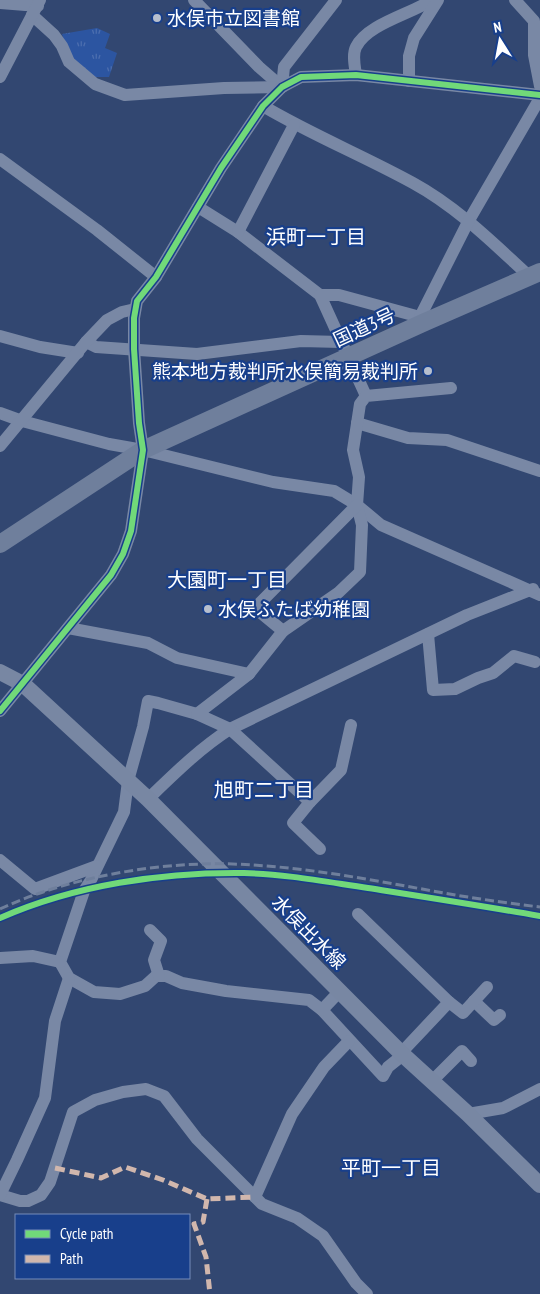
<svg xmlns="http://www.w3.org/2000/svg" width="540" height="1294" font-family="'PT Sans Narrow','Noto Sans JP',sans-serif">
	<defs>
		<pattern id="park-tufts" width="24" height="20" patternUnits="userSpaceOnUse" patternTransform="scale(1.25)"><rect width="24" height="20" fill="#2c55a1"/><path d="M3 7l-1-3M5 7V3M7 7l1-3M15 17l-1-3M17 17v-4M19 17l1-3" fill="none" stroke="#4c6eaf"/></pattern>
	</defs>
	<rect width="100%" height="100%" fill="#324771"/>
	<path fill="url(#park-tufts)" d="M97,28L110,34L105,48L117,53L109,77H95L68,54L62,34Z"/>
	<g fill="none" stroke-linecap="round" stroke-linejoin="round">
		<g stroke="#7988a5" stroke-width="12">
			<path d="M194,0L259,67L282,87"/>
			<path d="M515,0L534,21V55L540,86"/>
			<path d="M0,3L38,6"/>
			<path d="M32,15L54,35L62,46L69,62L95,84L125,95L224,88L282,87"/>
			<path d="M356,75C355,67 352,55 356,47C367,24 411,14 432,0"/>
			<path d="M0,77L40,0"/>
			<path d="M409,81V56L414,38L438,0"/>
			<path d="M282,87L284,67L336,0"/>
			<path d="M263,106C312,135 364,156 413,183C457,207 493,243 529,276"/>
			<path d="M0,159L97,230L156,277"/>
			<path d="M198,207L238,232L320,295L366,396"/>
			<path d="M238,232L294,125"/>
			<path d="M320,295H339L420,317L425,322"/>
			<path d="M420,317L468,222L540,98"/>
			<path d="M0,336L40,347L78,353"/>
			<path d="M86,342L96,347L197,354L301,341L341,342"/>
			<path d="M0,413L22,421L109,444L143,450L273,482L334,491L357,505L381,525L540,595"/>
			<path d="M357,423L408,438L447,440L540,471"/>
			<path d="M0,446L86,342L107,320L122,312L135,309"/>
			<path d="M68,628L148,643L177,658L249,674"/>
			<path d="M283,631L338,593L360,572L362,525L357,505L359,477L353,450L360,404L366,396L451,388"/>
			<path d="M428,634L433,690L455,689L478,678L493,673L514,656L535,662"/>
			<path d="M0,711L111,575L123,554L131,531L143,450L139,423L134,349V318L137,301L156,277L221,168L263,106L282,87L301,77L356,75L540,95"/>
			<path d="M197,714L158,703L148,701L143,727L128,781L124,812L91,880L84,891L60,962L69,978L94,992L120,994L145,986L156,976H166L182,983L226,991L309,1000L322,1010L383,1076L388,1067L403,1055"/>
			<path d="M148,799C174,774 199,749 230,729L467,615L533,589"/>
			<path d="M310,802L341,770L351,725"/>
			<path d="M320,849L293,823L310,802L230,729L197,714L249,674L283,631L255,608L357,505"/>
			<path d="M0,860L35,889L97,866"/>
			<path d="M358,914L449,1002"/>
			<path d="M150,930L161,941L154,960L159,976"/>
			<path d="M0,958L33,956L60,962"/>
			<path d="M474,1001L494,1020L500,1015"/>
			<path d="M322,1010L340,991"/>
			<path d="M401,1053L449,1002L463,1013L487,987"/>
			<path d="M432,1081L462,1051L471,1061"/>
			<path d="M468,1114L503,1108L540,1089"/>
			<path d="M0,1195L20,1201H28L41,1195L50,1182L73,1112L95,1100L123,1092L146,1089L164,1096L197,1139L262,1204L297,1218L323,1236L356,1283L367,1294"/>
			<path d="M0,1195L17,1160L45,1098L55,1021L69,978"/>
			<path d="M255,1197L292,1114L324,1067L349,1041"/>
		</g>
		<path stroke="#7887a3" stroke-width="16" d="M0,672L23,684L148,799L401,1053L468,1114L540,1185"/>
		<path stroke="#6f7f9c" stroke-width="18" d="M0,544L143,450L425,322L540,272"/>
		<path stroke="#6f7f9c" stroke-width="3" stroke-dasharray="9 4" stroke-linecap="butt" d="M0,909C73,875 172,859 252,865C322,869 392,884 461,896C487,900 514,904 540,907"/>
		<g stroke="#d1b7ad" stroke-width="5" stroke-dasharray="10 5" stroke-linecap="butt">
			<path d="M55,1168L101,1178L125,1167L163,1180L207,1199L255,1197"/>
			<path d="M207,1199L203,1222L194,1224L206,1257L210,1294"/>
		</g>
		<g stroke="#183f8b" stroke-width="9">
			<g id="cycleway">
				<path d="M0,711L111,575L123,554L131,531L143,450L139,423L134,349V318L137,301L156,277L221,168L263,106L282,87L301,77L356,75L540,95"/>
				<path d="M0,918C75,885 162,872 244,873C285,874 327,882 368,888C425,897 483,906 540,916"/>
			</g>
		</g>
		<use href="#cycleway" stroke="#71d979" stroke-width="6"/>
	</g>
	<g fill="#b7bfcd" stroke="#183f8b" stroke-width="2">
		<circle cx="157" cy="18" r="5"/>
		<circle cx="428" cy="371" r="5"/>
		<circle cx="208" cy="609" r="5"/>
	</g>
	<g text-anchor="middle" stroke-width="4.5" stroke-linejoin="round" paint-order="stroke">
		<g font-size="19" fill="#fff" stroke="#183f8b" text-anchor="start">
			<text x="167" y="25">水俣市立図書館</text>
			<text x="418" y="378" text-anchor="end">熊本地方裁判所水俣簡易裁判所</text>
			<text x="218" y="616">水俣ふたば幼稚園</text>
		</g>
		<g font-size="19" fill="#fff" stroke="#183f8b">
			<text transform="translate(364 327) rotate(-25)" y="7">国道3号</text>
			<text transform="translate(309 932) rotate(45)" y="7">水俣出水線</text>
		</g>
		<g font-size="20" fill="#fff" stroke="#183f8b">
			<text x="316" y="244">浜町一丁目</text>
			<text x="227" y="587">大園町一丁目</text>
			<text x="264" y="797">旭町二丁目</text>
			<text x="391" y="1175">平町一丁目</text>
		</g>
	</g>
	<rect x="15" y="1214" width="175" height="65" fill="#183f8b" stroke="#748cb9"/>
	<rect x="25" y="1230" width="25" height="8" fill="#71d979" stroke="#748cb9"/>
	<text x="60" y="1239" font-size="15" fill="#ffffff">Cycle path</text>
	<rect x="25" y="1255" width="25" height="8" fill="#d1b7ad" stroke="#748cb9"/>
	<text x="60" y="1264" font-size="15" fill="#ffffff">Path</text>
	<g transform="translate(500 40) rotate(349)" stroke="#183f8b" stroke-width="4" paint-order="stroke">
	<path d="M0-4L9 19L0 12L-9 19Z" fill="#ffffff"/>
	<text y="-8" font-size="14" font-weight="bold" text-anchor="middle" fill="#ffffff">N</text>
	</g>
</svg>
